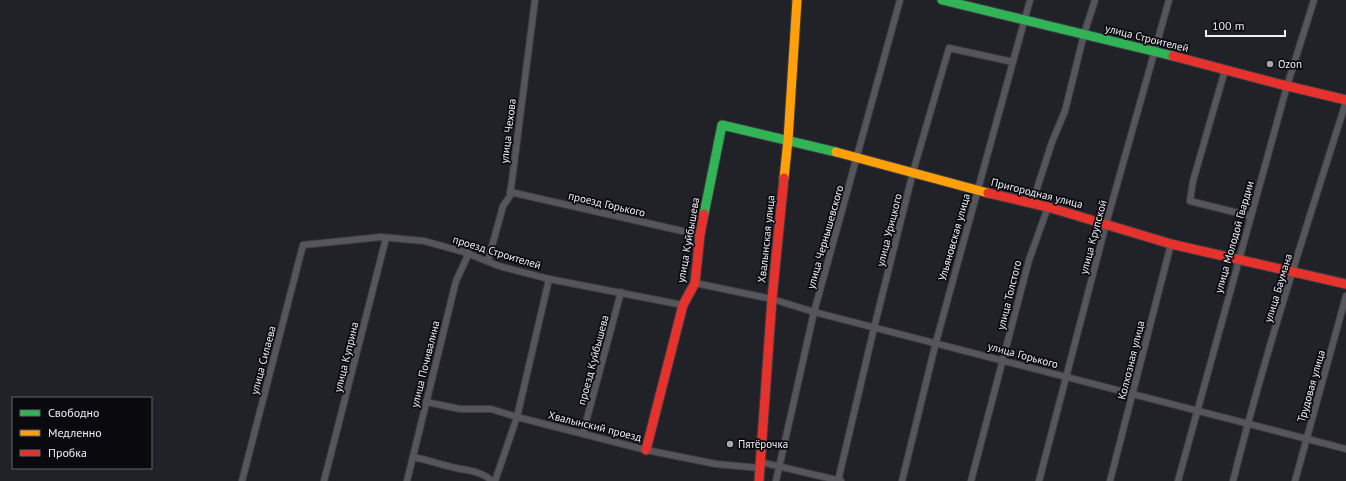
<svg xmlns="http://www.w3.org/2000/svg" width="1346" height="481" font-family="'PT Sans',sans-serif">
	<rect width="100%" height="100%" fill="#212128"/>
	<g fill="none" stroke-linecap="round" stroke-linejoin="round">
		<g stroke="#3c3c42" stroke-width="8">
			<g id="street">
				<path d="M1225,70L1193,181L1190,201L1250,216"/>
				<path d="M510,192L700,235"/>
				<path d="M1032,204L1052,142L1065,111L1084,34L1095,0"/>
				<path d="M488,261L503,206L510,196L535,0"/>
				<path d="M695,283L772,299L814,312L1346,449"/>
				<path d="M426,402L460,409H491L517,417L646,450L716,464L760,468"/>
				<path d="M583,433L621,292"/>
				<path d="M413,457C428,460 442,465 456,468C470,471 481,471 492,481"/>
				<path d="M760,462L841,481"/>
				<path d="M242,481L303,245L381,237L424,241L464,252L499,266L549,279L683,305"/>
				<path d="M324,481L386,238"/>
				<path d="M407,481L456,281L469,253"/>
				<path d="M495,481L517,417L549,279"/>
				<path d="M776,481L814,312L900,0"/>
				<path d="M838,481L874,328L913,172L949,48L1013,62"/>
				<path d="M902,481L936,342L1030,0"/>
				<path d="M971,481L1029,260L1048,207"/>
				<path d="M1039,481L1106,224L1169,0"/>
				<path d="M1110,481L1171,244"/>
				<path d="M1178,481L1287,86L1314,0"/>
				<path d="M1233,481C1265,353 1306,228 1346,102"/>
				<path d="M1295,481L1346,296"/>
			</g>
		</g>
		<g stroke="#3c3c42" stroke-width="11">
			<g id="fast">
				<path d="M942,0L1173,56"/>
				<path d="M704,214L722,125L836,152"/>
			</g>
		</g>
		<g stroke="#3c3c42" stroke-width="11">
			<g id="slow">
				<path d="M836,152L988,193"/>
				<path d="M784,178L788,140L797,0"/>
			</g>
		</g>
		<g stroke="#3c3c42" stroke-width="11">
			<g id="jam">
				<path d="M1173,56L1279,84L1346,100"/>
				<path d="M988,193L1048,207L1171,244L1346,284"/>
				<path d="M646,450L683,305L695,283L700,235L704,214"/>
				<path d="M759,481L772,299L784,178"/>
			</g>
		</g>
		<use href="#street" stroke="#55555a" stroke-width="6"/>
		<use href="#fast" stroke="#30b455" stroke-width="9"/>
		<use href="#slow" stroke="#ff9f0a" stroke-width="9"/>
		<use href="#jam" stroke="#e5322d" stroke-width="9"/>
	</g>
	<g fill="#a7a7af" stroke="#09090e" stroke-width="1.5">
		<circle cx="1270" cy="64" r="4"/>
		<circle cx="730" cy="444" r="4"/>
	</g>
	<g text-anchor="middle" stroke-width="3.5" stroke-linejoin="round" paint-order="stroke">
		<g font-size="11" fill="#efeff8" stroke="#09090e">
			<text transform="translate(1147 38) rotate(14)" y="4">улица Строителей</text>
			<text transform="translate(508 131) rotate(-83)" y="4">улица Чехова</text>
			<text transform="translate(1037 193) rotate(14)" y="4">Пригородная улица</text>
			<text transform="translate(607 204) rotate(13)" y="4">проезд Горького</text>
			<text transform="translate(889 230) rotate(-76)" y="4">улица Урицкого</text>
			<text transform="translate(825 237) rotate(-74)" y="4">улица Чернышевского</text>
			<text transform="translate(954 237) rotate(-74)" y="4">Ульяновская улица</text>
			<text transform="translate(1093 237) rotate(-75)" y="4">улица Крупской</text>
			<text transform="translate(1234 237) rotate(-74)" y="4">улица Молодой Гвардии</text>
			<text transform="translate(766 239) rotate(-84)" y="4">Хвалынская улица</text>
			<text transform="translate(688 240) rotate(-80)" y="4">улица Куйбышева</text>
			<text transform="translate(497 252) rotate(17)" y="4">проезд Строителей</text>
			<text transform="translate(1278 288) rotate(-73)" y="4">улица Баумана</text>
			<text transform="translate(1009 295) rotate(-76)" y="4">улица Толстого</text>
			<text transform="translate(1023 355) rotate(15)" y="4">улица Горького</text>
			<text transform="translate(346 357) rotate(-76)" y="4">улица Куприна</text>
			<text transform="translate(263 360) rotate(-75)" y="4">улица Силаева</text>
			<text transform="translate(593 360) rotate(-75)" y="4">проезд Куйбышева</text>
			<text transform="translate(1131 360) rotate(-76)" y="4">Колхозная улица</text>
			<text transform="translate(425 364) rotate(-76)" y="4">улица Почивалина</text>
			<text transform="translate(1311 386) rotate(-74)" y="4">Трудовая улица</text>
			<text transform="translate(595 426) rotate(14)" y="4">Хвалынский проезд</text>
		</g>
		<g font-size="11" fill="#efeff8" stroke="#09090e" text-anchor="start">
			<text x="1278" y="68">Ozon</text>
			<text x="738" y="448">Пятёрочка</text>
		</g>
	</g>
	<rect x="12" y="397" width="140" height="72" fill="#09090e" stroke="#65656c"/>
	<rect x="20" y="410" width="20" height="6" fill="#30b455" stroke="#65656c"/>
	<text x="48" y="417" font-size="12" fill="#efeff8">Свободно</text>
	<rect x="20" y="430" width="20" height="6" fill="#ff9f0a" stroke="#65656c"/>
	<text x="48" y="437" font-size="12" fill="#efeff8">Медленно</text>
	<rect x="20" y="450" width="20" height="6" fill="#e5322d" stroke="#65656c"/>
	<text x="48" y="457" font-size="12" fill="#efeff8">Пробка</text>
	<path d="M1206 30v6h79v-6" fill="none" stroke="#efeff8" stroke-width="2"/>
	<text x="1212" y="30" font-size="12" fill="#efeff8" stroke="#09090e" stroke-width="3" paint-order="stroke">100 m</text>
</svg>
